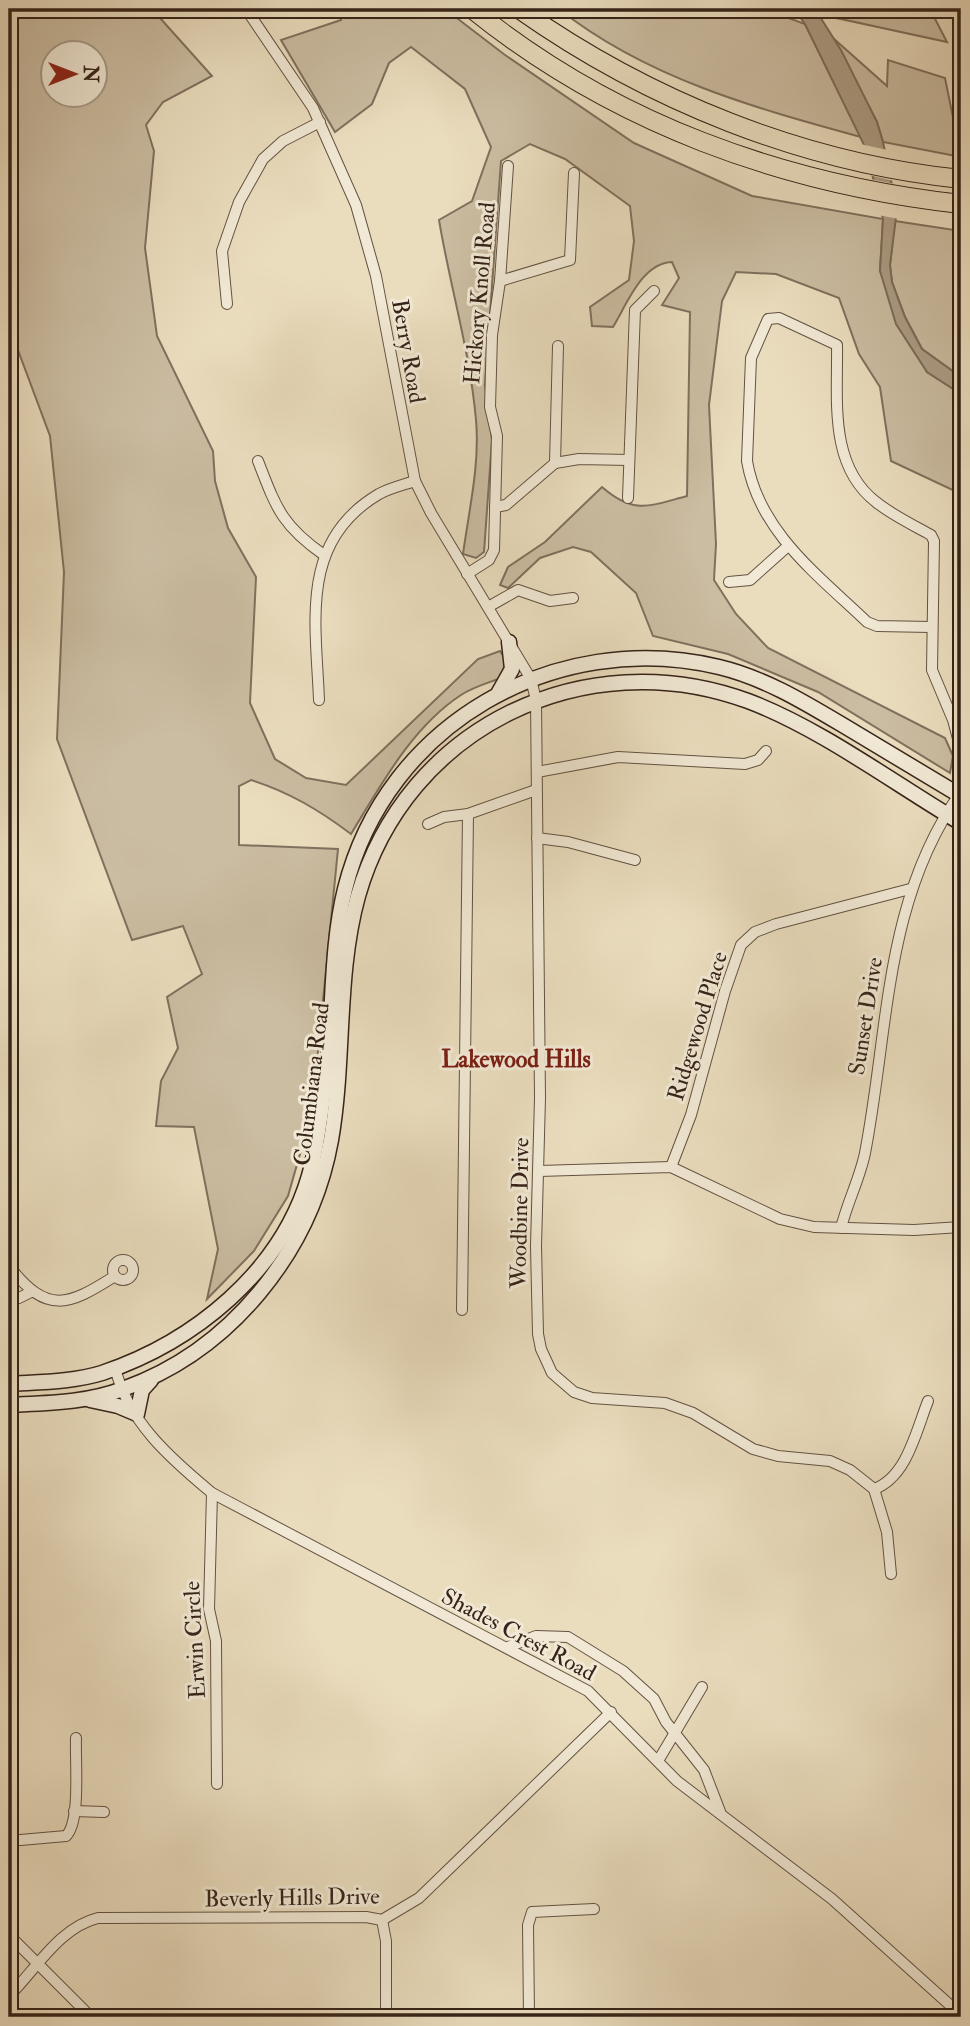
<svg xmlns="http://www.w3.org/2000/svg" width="970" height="2026" font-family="'IM FELL Double Pica',serif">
	<rect width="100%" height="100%" fill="#eaddbe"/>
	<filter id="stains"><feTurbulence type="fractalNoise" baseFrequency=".00286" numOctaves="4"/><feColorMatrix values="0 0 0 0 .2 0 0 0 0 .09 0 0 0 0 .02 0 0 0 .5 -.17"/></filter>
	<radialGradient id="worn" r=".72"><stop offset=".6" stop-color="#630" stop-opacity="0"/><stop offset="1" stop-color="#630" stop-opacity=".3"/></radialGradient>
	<g fill="#cbbda2" stroke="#80705e" stroke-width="2" fill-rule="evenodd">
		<path d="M9,9H152L212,76L163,102L146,125L154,151L145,248L157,336L213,451L215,481L228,528L256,577L250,703L275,759L306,778L346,785L478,659L500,651L506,660L501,678C488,683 473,687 461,695C412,727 381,785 351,834C319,810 289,792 251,780L239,786V845L338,849L312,1112L288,1196L254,1251L207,1299L218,1249L194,1127L156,1126L161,1081L178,1048L167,997L202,974L183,926L132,940L57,739L64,572L50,436L9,326ZM52,52H94V94H52Z"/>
		<path d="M338,9H445L505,55L634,143L752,196L883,219L880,271L927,372L961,394V494L891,461L880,387L859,354L839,298L776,274L736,272L722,301L709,405L716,544L714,580L736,614L768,648L945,738L953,756L950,773L818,692L728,654L653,636L636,593L591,552L573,547L540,558L508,588L500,585L508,567L545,542L602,487C634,515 649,506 687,496L690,312L662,305L679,278L672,262C642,263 627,304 613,327L592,326L590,307L629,280L634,241L630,206L565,159L530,144L501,161L485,385L492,440L484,552L476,558L463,554C469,510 480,464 476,420C470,352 450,286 439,220L472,201L491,147L465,89L411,47L389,63L372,104L335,132L281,40L341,20Z"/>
		<path d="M559,9H764L805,24L861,137C755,108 646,78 559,9Z"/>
		<path d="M815,9H930L947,42L818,14Z"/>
		<path d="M833,38L887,86L888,60L945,78L961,157L883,142L877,122Z"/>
		<path d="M895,221L961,231V377L922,349L905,317L892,282L890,265Z"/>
	</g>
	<path fill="#ad9e86" stroke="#7d6d5a" stroke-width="2" d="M794,9H815L841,50L877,122L883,142L897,209L890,265L892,282L905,317L922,349L961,377V394L927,372L896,324L880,271L883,219L866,149L805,24Z"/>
	<g fill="#eaddbe">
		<path d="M860,144L888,150L894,181L869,175Z"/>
		<path d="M870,179L895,184L899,219L878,215Z"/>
	</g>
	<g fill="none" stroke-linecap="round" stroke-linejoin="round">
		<g stroke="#635242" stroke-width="12">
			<g id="minor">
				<path d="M246,9L313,108L356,205L376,276L415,481L431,513L531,679L536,700L540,1098L536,1246L538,1334L541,1349L552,1373L574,1392L592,1398L665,1403L693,1413L753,1449L778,1456L830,1461L850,1470L874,1489"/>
				<path d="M500,281L570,260L574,173"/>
				<path d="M227,304L222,251L239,202L263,159L283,141L320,122"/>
				<path d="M258,461C276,507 281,525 324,555"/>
				<path d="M555,463L579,459L629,460"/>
				<path d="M628,498L635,310L654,291"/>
				<path d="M495,507L506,505L555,463L558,346"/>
				<path d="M467,574L489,560L494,550L497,436L490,407L492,335L500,281L508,166"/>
				<path d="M729,582L750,580L788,546"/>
				<path d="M488,607L518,590L550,601L573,598"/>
				<path d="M931,627L877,626L867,622C819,576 759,532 747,461L751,358L768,319L779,318L837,345C838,398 828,465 876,502C892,515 913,525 931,535L934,541L932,670L953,720L961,750"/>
				<path d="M319,700C316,622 299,541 379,494C390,488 403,485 415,481"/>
				<path d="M537,772L618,757L745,764L758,760L766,751"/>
				<path d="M428,824L444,817L468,814L536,790"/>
				<path d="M537,838L568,842L635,860"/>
				<path d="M671,1167L691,1115L725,991L741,945L755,932L776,924L910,889"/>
				<path d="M539,1171L671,1167L780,1219L814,1227L914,1230L961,1227"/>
				<path d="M841,1228C847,1203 860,1178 865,1153C889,1029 884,899 961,792"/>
				<circle cx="123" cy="1270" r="10"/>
				<path d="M9,1266C47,1315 68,1306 115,1276"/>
				<path d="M9,1297L19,1298L31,1292"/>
				<path d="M462,1310L468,814"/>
				<path d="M115,1367C127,1421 171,1459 212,1493L588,1691L677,1781L832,1899L961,2015"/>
				<path d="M874,1489C907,1477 916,1431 928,1401"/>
				<path d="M874,1489L887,1532L891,1574"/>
				<path d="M212,1493L209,1609L216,1641L217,1784"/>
				<path d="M508,1647L536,1636L568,1637L623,1671L654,1699L666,1722L704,1770L721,1814"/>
				<path d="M658,1761L702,1687"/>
				<path d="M74,1811L104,1812"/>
				<path d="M9,1841L66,1836C81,1822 75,1760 76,1738"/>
				<path d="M382,1920L386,1941V2017"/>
				<path d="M9,1935L91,2017"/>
				<path d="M9,1996C36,1969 60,1927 98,1918L366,1917L382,1920L419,1898L611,1712"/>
				<path d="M529,2017L528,1925L532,1912L594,1909"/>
			</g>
		</g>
		<g stroke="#362319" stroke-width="17">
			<g id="secondary">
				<path d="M499,692L512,669L509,642"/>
				<path d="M9,1384C39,1382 73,1382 102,1373C194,1342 281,1272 309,1176C318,1144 321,1109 326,1076C334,1015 330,950 345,889C386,724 555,628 719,667C769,679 812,707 856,733C891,754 926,775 961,796"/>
				<path d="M90,1400L118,1406L137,1414L142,1390L151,1380"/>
				<path d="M9,1405C47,1403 86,1403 123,1389C230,1351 311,1252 331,1140C345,1060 336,975 358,896C406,727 585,641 748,701C820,728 895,784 961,823"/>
			</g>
		</g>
		<g stroke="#362319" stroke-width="20">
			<g id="motorway">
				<path d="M472,9C613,123 782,184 961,204"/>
				<path d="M519,9C648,100 803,163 961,179"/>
			</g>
		</g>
		<use href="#minor" stroke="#f1e9d5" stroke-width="10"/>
		<use href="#secondary" stroke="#f1e9d5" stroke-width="14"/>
		<use href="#motorway" stroke="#eaddbe" stroke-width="18"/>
	</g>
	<g text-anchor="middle" stroke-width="6" stroke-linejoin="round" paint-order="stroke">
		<g font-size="23" fill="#362319" stroke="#f1e9d5">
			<text transform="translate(479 293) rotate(-85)" y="8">Hickory Knoll Road</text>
			<text transform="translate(409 351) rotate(80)" y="8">Berry Road</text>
			<text transform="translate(865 1016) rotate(-81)" y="8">Sunset Drive</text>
			<text transform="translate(697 1026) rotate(-73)" y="8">Ridgewood Place</text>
			<text transform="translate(311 1084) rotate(-83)" y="8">Columbiana Road</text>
			<text transform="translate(519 1213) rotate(-89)" y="8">Woodbine Drive</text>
			<text transform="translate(519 1634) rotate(28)" y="8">Shades Crest Road</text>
			<text transform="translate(194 1640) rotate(-93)" y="8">Erwin Circle</text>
			<text transform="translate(292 1897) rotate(-1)" y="8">Beverly Hills Drive</text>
		</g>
		<g font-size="24" font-weight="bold" fill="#7a1f14" stroke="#f1e9d5">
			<text x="516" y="1067">Lakewood Hills</text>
		</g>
	</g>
	<rect width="970" height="2026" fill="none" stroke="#eaddbe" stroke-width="35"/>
	<rect x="10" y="10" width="949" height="2005" fill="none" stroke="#362319" stroke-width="3.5"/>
	<rect x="18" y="18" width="935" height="1991" fill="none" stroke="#362319" stroke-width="2"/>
	<g transform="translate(74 74) rotate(90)"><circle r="33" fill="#f1e9d5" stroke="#a69a8a" stroke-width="2"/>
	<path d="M0-5L12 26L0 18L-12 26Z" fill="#8f2418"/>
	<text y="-10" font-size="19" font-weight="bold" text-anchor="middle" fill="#362319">N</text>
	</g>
	<rect width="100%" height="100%" filter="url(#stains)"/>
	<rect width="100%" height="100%" fill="url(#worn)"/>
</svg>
